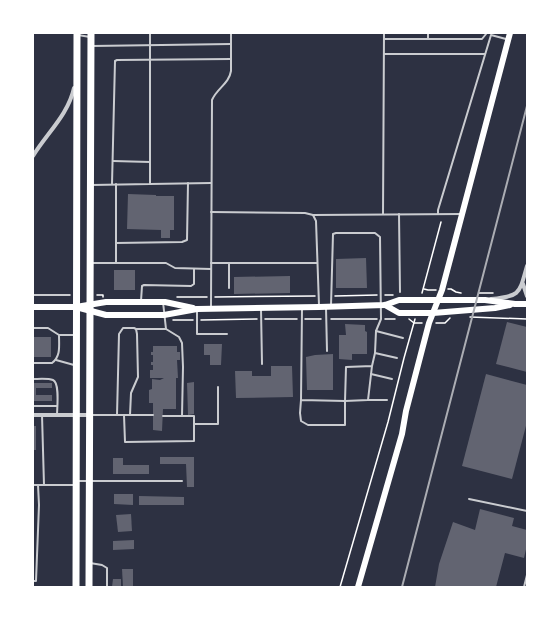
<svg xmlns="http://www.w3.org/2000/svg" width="560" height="620" font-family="Inter,sans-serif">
	<rect width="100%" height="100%" fill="#2d3142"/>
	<g fill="#626471">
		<path d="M128,194L156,195V196H174V230H170V238H161V230L127,229Z"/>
		<path d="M366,258L367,288H336V259Z"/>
		<rect x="114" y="270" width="21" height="20"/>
		<path d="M290,276V293L234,294V277Z"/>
		<path d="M507,322L527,327V372L496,364Z"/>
		<path d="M345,324L365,325V331L367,332V354H352V360L339,359V335H346Z"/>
		<rect x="33" y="337" width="18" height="20"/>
		<path d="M204,344H222L221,365H210V355H204Z"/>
		<path d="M153,346H177V352H180V360H177L178,378H176V409H163L162,431L153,430V403H149V390L152,389V379L160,380L164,378H150V370H153V365H151V362H153V355H151V352H153Z"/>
		<path d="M333,354V390H307L306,357L315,355Z"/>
		<path d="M271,366H292L293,397L236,398L235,371H252V376H271Z"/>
		<path d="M486,374L527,385V422L512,479L462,466Z"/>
		<path d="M194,382V414L188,415L187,383Z"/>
		<path d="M33,383H52V388H36V395H52V401H33Z"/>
		<rect x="33" y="426" width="3" height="24"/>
		<path d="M160,457H194V487H187L186,464H160Z"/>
		<path d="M113,458H123V465H149V474H113Z"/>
		<path d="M114,494H133V505L114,504Z"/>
		<path d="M139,496L184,497V505H139Z"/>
		<path d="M480,509L514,518L512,526L527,530V545L524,558L505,553L496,587H435L439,564L453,522L475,530Z"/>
		<path d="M131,514L132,531L118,532L116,515Z"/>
		<path d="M134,540V549L113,550V541Z"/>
		<path d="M122,569H133V587H123Z"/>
		<path d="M113,579H121V587H112Z"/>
	</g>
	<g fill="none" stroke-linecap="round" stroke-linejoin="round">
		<g stroke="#fff" stroke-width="1.5">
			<path d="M424,289L428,290H436"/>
			<path d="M448,289H451L456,292L461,293"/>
			<path d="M422,293L441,222"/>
			<path d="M479,293H493"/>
			<path d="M33,295H70"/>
			<path d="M97,295H103V297"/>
			<path d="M385,295H393"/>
			<path d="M335,296L377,295"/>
			<path d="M177,297H207"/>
			<path d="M215,297L315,296"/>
			<path d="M470,317L527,319"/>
			<path d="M265,319H297"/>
			<path d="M305,319H321"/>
			<path d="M331,319H377"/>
			<path d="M385,319H395"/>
			<path d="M409,319L414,323H422"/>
			<path d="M173,320H193"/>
			<path d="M201,320L257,319"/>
			<path d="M436,323H445L450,318"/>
			<path d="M340,587L388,422L404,358L415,319"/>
		</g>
		<g stroke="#caccd0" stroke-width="2">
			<path d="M92,33H231"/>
			<path d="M78,35L90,37"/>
			<path d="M384,39H482L486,34"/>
			<path d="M428,39V33"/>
			<path d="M92,46L231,44"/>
			<path d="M384,54H485"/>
			<path d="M113,161L150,162"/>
			<path d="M112,184L115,61L117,60L231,59"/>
			<path d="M116,184V263"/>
			<path d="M150,184L211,183"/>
			<path d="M92,185L150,184V33"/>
			<path d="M211,212L305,213L313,215L316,221L319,305"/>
			<path d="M383,214L384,33"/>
			<path d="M399,214L400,292"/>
			<path d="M438,214V210L491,35L506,39"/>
			<path d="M313,215L462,214"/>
			<path d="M116,243L182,242L187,240L188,183"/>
			<path d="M91,263H166L175,268L211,269"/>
			<path d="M211,263H317"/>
			<path d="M229,288V263"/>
			<path d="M141,301L142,286L144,285L191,286L194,284V269"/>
			<path d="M163,302L166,329"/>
			<path d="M331,306L333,234L336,233H375L380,237L381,319L376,331L375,353L372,366L368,400L345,401L346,367L372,366"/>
			<path d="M211,307L212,100C217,88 229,84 231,71V33"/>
			<path d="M326,308L327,351"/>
			<path d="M261,309L262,364"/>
			<path d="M197,310V334H227"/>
			<path d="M33,328H48L59,335H75"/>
			<path d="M136,329H166L179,337L182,343L183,367L182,416"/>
			<path d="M376,331L403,338"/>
			<path d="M375,353L397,358"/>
			<path d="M56,360L74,365"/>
			<path d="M33,363H52C61,356 59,346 59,335"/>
			<path d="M371,374L392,379"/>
			<path d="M33,379C38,379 48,378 53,380C60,383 57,408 57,415"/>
			<path d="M301,400L300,413L301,421L308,425H345V401L301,400L302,309"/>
			<path d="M368,400H387"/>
			<path d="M33,406H57"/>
			<path d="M42,415L44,485"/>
			<path d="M91,415H153"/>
			<path d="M117,415L119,334L123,328H134L136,329L137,334L138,377L131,393L130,415"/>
			<path d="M124,415L125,442L194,441V416H163"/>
			<path d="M194,424H218V387"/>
			<path d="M77,481H87"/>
			<path d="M91,481H182"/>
			<path d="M33,485H75"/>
			<path d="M469,499L527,511"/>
			<path d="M90,563L102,565L107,568V587"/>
			<path d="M33,581H36L39,505L38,485"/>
			<path d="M524,587L527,575"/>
		</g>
		<g stroke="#caccd0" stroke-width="4">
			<path d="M33,156C47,133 68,115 74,88"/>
			<path d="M523,284L527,296"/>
			<path d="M491,299C521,296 519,294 527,266"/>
			<path d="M33,415H90"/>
		</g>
		<g stroke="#fff" stroke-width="6">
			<path d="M385,305L399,313H433L495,308L510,305"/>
			<path d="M33,307H76L106,302H165L193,308"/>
			<path d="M76,307L106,315H164L197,309L319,307L385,305L399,300H485L515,304H527"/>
			<path d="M358,587L402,434L406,411L429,323L442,290L510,33"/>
		</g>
		<g stroke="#fff" stroke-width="7">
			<path d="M76,587L77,33"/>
			<path d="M89,587L91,33"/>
		</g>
		<path stroke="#abadb3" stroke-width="2" d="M402,587L527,106"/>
	</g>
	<rect width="560" height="620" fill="none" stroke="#ffffff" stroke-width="68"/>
</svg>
